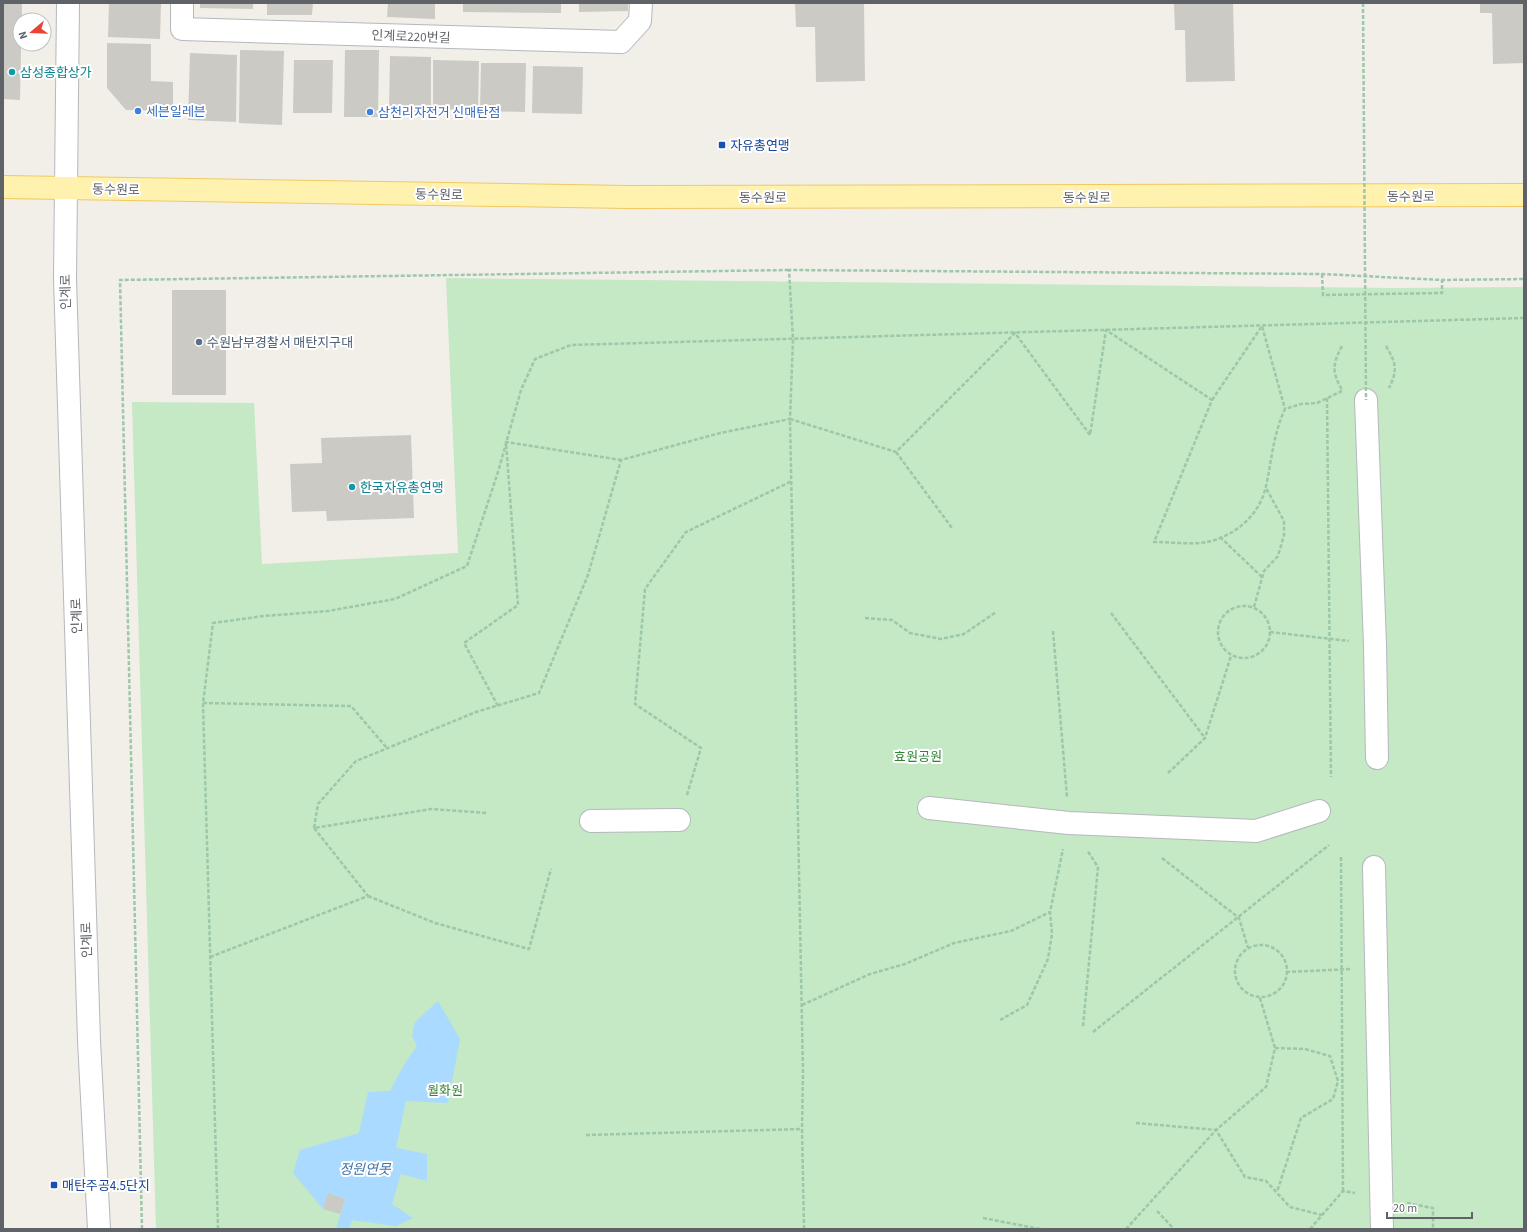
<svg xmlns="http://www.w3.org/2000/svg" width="1527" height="1232" font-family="'Source Sans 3','Noto Sans KR',sans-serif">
	<rect width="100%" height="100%" fill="#f1efe8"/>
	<path fill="#c5e8c5" d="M446,278L1394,288L1524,287V1229H156L132,402L254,403L262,564L458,553Z"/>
	<path fill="#aadaff" d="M438,1001L460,1039L448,1103L406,1101L396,1148L427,1154V1181L401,1174L392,1204L413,1218L396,1226L352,1220L349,1229H336L345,1199L328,1193L323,1209L293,1173L300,1150L359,1133L368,1092L390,1091L405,1063L417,1046L412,1036L415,1022Z"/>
	<g fill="#cccac5">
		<path d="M3,3H22L20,100L3,99Z"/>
		<path d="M109,3H161L160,39L108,37Z"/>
		<path d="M200,3H253V9L200,8Z"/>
		<path d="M267,3H313L312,15H267Z"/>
		<path d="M388,3H435V19L387,17Z"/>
		<path d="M463,3H561V13L463,12Z"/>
		<path d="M579,3H628V11L579,12Z"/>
		<path d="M795,3H864L865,81L816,82L815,27H796Z"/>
		<path d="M1174,3H1233L1235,81L1186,82L1185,30H1175Z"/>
		<path d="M1480,3H1524V63L1493,64L1492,13H1480Z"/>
		<path d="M107,43L151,44V81L173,82V111L126,110L107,88Z"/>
		<path d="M240,50L284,51L282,125L239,123Z"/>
		<path d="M345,50H379L378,117H344Z"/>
		<path d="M190,53L237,55L236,122L188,120Z"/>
		<path d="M390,56L431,57V112L389,111Z"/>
		<path d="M294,60H333L332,113H293Z"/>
		<path d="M433,60L479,61L478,110L433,109Z"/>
		<path d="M481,63H526L525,112L480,111Z"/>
		<path d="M533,66L583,67L582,114L532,113Z"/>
		<rect x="172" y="290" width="54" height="105"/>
		<path d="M411,435L414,518L327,521L326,511L292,512L290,464L322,463L321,438Z"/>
		<path d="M328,1193L345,1199L340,1214L323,1209Z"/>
	</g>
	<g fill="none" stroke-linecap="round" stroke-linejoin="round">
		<g stroke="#b5b8bc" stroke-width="24">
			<g id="minor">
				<path d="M68,3L65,279L89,1041L99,1229"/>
				<path d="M182,3V29L621,42L640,21L641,3"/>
				<path d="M1366,400L1375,645L1377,758"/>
				<path d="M929,808L1069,823L1256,831L1319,811"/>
				<path d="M591,821L679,820"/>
				<path d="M1374,867L1382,1229"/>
			</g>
		</g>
		<g stroke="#f2c960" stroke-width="24">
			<path id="major" d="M3,187L627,197L1524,195"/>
		</g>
		<g stroke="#9cc7a9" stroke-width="2.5" stroke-dasharray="4 2" stroke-linecap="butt">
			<path d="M1322,274L1323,295L1442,293V280"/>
			<path d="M1342,346C1332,365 1332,372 1342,390"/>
			<path d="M1386,346C1396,363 1398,370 1389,388"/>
			<path d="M1327,398L1331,777"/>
			<path d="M1212,400L1262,326L1285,409"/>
			<path d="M896,452L952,528"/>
			<path d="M1220,537L1262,577"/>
			<circle cx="1244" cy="632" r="26"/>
			<path d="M1254,607L1264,571L1278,556L1284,535V521L1266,488"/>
			<path d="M1111,613L1205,738"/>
			<path d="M865,618L892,620L910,633L941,639L964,634L996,612"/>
			<path d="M1053,631L1067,797"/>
			<path d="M1270,632L1349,641"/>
			<path d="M203,703L351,706L387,748"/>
			<path d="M498,706L464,643L518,605L506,442L621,460"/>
			<path d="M1168,773L1205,738L1231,656"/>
			<path d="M687,795L701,748L635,704L645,589L686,532L792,481"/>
			<path d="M314,828L318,804L356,761L476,712L539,693L588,575L621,460L720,433L790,419L793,339L789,270L1322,274L1442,280L1524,279"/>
			<path d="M1341,857L1343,1191"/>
			<path d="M1162,858L1239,918L1248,948"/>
			<path d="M368,896L435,923L529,949L551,869"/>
			<circle cx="1261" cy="971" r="26"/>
			<path d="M210,957L368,896L314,828L431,809L487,813"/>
			<path d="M1286,972L1352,969"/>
			<path d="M802,1005L870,974L905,964L954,943L1011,931L1050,912"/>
			<path d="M1000,1020L1027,1005L1048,959L1052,934L1050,912L1063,849"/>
			<path d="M1083,1026L1098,867L1087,850"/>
			<path d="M1093,1032L1329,845"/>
			<path d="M1275,1048L1305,1049L1330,1056L1338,1081L1333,1099L1301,1118L1277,1192"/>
			<path d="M1136,1123L1216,1130L1245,1177L1266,1181L1290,1207L1322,1215"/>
			<path d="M586,1135L802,1129"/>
			<path d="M1407,1203L1433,1208V1229"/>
			<path d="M1157,1211L1174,1229"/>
			<path d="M983,1218L1040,1229"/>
			<path d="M142,1229L120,280L789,270"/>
			<path d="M218,1229L203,703L213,623L264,616L328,611L395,599L467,566L498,472L521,390L535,359L571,345L1524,318"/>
			<path d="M804,1229L802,1129L803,1073L790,419L896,452L1015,333L1090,435L1106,330L1212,400L1154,542C1171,542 1190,545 1207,542C1235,536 1260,515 1266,486C1272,459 1273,435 1285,409L1301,404L1317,403L1342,391"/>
			<path d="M1126,1229L1216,1130L1266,1087L1275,1048L1260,998"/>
			<path d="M1310,1229L1343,1191L1355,1193"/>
		</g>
		<use href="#minor" stroke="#fff" stroke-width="22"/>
		<use href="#major" stroke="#fff2af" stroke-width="22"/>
		<path stroke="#9cc7a9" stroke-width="2.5" stroke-dasharray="4 2" stroke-linecap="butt" d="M1363,3L1366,400"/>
	</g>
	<g fill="#0f9aa8" stroke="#fff" stroke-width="1.5">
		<circle cx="12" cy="72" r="4"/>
		<circle cx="352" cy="487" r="4"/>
	</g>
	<g fill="#3f7fe0" stroke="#fff" stroke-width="1.5">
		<circle cx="138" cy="111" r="4"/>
		<circle cx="370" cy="112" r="4"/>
	</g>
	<g fill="#1a4fb4" stroke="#fff" stroke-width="1.5">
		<rect x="718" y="141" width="8" height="8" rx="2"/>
		<rect x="50" y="1181" width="8" height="8" rx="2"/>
	</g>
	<circle fill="#5c6f8a" stroke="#fff" stroke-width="1.5" cx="199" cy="342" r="4"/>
	<g text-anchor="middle" stroke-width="4" stroke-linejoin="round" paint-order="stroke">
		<g font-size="13" fill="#5f6368" stroke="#fff">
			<text transform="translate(411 36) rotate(2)" y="5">인계로220번길</text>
			<text transform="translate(116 189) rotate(1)" y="5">동수원로</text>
			<text transform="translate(439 194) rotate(1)" y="5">동수원로</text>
			<text x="1411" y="201">동수원로</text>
			<text x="763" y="202">동수원로</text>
			<text x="1087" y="202">동수원로</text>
			<text transform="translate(65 292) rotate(-91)" y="5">인계로</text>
			<text transform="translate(76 616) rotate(-92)" y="5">인계로</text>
			<text transform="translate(86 940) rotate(-92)" y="5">인계로</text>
		</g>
		<g font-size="13" fill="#0d838f" stroke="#fff" text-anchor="start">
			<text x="20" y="77">삼성종합상가</text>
			<text x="360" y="492">한국자유총연맹</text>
		</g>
		<g font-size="13" fill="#366cbe" stroke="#fff" text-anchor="start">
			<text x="146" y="116">세븐일레븐</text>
			<text x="378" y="117">삼천리자전거 신매탄점</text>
		</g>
		<g font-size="13" fill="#164399" stroke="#fff" text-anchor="start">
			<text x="730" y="150">자유총연맹</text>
			<text x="62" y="1190">매탄주공4.5단지</text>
		</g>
		<g font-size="13" fill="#4e5e75" stroke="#fff" text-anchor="start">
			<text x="207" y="347">수원남부경찰서 매탄지구대</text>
		</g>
		<g font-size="13" fill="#348238" stroke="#fff">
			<text x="918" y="761">효원공원</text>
			<text x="445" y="1095">월화원</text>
		</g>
		<g font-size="14" font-style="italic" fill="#4174aa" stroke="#fff">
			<text x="365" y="1174">정원연못</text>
		</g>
	</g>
	<rect width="1527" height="1232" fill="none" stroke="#5f6368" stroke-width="8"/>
	<g transform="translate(32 32) rotate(251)"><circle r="19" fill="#ffffff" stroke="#bfc1c3"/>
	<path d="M0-3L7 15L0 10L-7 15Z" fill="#ea4335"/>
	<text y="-6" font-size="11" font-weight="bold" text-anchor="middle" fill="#5f6368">N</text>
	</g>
	<path d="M1387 1212v6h85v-6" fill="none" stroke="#5f6368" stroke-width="2"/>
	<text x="1393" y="1212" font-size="12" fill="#5f6368" stroke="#ffffff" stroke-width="3" paint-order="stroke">20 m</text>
</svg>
